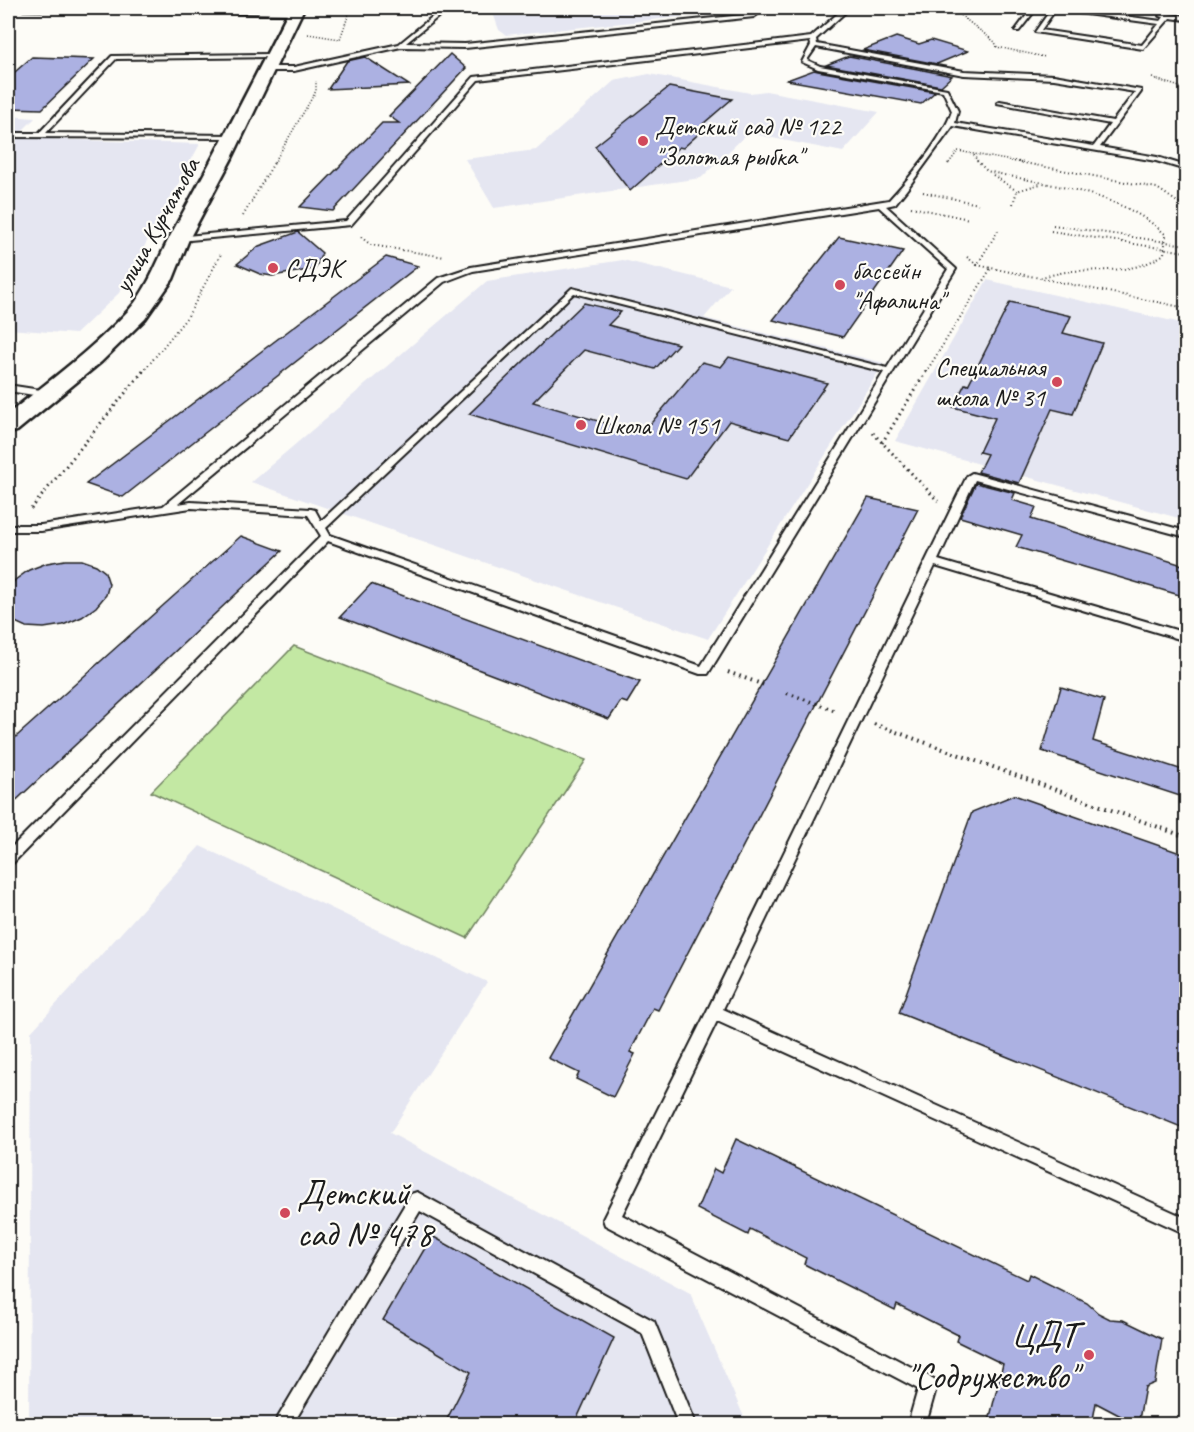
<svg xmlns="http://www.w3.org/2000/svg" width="1194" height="1432" font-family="Caveat,sans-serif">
	<rect width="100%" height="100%" fill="#fdfcf7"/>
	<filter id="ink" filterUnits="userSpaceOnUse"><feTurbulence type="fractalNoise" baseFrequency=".0167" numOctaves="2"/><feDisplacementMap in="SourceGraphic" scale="12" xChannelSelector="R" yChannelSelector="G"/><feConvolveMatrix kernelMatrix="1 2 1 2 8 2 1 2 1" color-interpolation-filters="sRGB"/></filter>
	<g filter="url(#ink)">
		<g fill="#e5e6f1">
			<path d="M496,8H693L680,17L506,35L499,30L493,13Z"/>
			<path d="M649,74L750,93L766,91L879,112L843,152L748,133L701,178L494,208L465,159L536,150L614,81Z"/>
			<path d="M8,116L35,118L15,138L200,144L119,293L76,334L8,329Z"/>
			<path d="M623,260L731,286L704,318L884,363L708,639L251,482L487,281Z"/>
			<path d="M987,280L1186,324V520L895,441Z"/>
			<path d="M200,846L487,982L390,1133L690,1293L747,1424H29L31,1032Z"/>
		</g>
		<path fill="#c3e8a3" stroke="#708260" stroke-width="1.5" d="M294,646L586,760L467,938L151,792Z"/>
		<g fill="#acb1e2" stroke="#1c1c1c" stroke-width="1.5">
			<path d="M896,37L919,44L931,40L968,51L937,64L863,50Z"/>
			<path d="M450,54L466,68L333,211L300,207L382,123H399L389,116Z"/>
			<path d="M849,56L923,70L952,76L941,86L826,65Z"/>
			<path d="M32,57L94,59L42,109L8,108V78Z"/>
			<path d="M365,57L409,85L328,89L347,61Z"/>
			<path d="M814,70L818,71L935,92L921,104L787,80Z"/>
			<path d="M669,87L732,99L703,124L705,128L683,148L679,147L630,191L595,146Z"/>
			<path d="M298,232L322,253L315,269L272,276L260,274L237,264L259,246Z"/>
			<path d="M839,237L903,251L843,337L773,320Z"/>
			<path d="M386,257L418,266L123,497L86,484Z"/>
			<path d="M1010,302L1071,316L1063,333L1102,343L1073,414L1052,409L1019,483L978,472L987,454L979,452L995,418L953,407L965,384L968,385Z"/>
			<path d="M584,303L621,312L608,325L678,344L655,369L584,350L533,402L642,434L702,362L721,367L729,357L827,383L789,438L729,421L686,479L469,414Z"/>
			<path d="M976,483L1015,493L1012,500L1036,507L1031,519L1186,566V597L1016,547L1022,535L960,517Z"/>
			<path d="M868,498L918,509L658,1010L653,1008L630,1052L635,1054L613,1097L576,1079L579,1073L548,1058Z"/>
			<path d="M241,536L282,551L8,808V744Z"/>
			<path d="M65,560H82L96,565L105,572L109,584L106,595L96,607L82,617L63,625L44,628L26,627L13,621L8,616V589L15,580L29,570L47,563Z"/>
			<path d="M371,584L606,670L640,682L627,703L621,701L609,719L340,617Z"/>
			<path d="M1061,687L1104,700L1093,741L1186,771V798L1042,751Z"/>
			<path d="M1014,795L1186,855V1129L899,1013L972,812Z"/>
			<path d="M736,1139L1027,1280L1029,1274L1087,1303L1098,1313L1110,1319L1123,1320L1162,1339L1155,1383L1145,1387L1138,1425L1096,1403L1092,1425H988L1003,1364L956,1341L958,1335L897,1304L895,1310L804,1264L806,1258L750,1229L748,1235L697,1209L714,1169L721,1173Z"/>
			<path d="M432,1236L614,1338L574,1425H444L471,1372L383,1320Z"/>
		</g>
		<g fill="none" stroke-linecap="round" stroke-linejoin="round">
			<g stroke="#1c1c1c" stroke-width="4">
				<g id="lane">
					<path d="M21,8L295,10L298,12L295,14L24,10Z"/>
					<path d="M443,8H449L406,43L465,44L752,14L760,8H766L754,17L465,48L401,47L294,71H267L264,69L267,67H294L399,44Z"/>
					<path d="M844,8H850L816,39L817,44L964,71L1054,75L1141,90V92L1100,147L1157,157L1186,166V170L1156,161L953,126L907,189L895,204L886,206L956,269L708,674H700L328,541L13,863L8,864V851L321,536L308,515L191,508L41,531H8V525H41L163,506L438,278L471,267L889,200C909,179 943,138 952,111L943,91L818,69L802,62L811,45L810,41L478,80L351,225L179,241L175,239L176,237L346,221L474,77L811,37ZM816,47L964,75L1054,79L1135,92L1113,121L1000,101L997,103L1110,124L1094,146L955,123L958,111L947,89L820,66L807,60ZM879,207L948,269L887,368L572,288L321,521L315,510L311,509L191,502L178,504L444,282L473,271ZM574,293L884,372L701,666L330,535L326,528Z"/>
					<path d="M1032,8H1037L1019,31H1015Z"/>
					<path d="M1052,8H1065L1161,21L1164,17L1159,16L1161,13L1186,16V20L1170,18L1143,49L1035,32ZM1056,9L1057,10L1159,24L1142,45L1041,30Z"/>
					<path d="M273,54L275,57L116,59L46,133L232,135L235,137L234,138L8,137V133H39L112,56Z"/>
					<path d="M8,385L47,391L51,394L47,397L8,391Z"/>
					<path d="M972,473L1186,531V537L975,480L938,560L1186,633V641L935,566L723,1009L1186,1218V1234L717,1021L622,1215L934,1379L937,1385L926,1424H908L918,1389L605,1225L603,1219L709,1007L967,476Z"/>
					<path d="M417,1192L654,1321L696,1424H678L642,1333L420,1211L293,1424H274L411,1194Z"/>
				</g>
			</g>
			<g stroke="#1c1c1c" stroke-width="5">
				<path id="secondary" d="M290,8H304L232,158L189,239L173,279L145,319L101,362L17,431L8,434V414C49,381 93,349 129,310C150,286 158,258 173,231C214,157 252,83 290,8Z"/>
			</g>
			<g stroke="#1c1c1c" stroke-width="1.5" stroke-dasharray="1 2" stroke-linecap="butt">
				<path d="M951,8L995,42L997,47L1045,57"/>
				<path d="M308,34L340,39L351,8"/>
				<path d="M1152,78L1186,89"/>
				<path d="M974,155L978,163"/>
				<path d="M274,163L316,91V81"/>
				<path d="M949,163L958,151L1022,163"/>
			</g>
			<g stroke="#1c1c1c" stroke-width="2" stroke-dasharray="1 3" stroke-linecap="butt">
				<path d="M977,161L987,171C1048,186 1118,190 1166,235L1164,254C1135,274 1107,269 1073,271C1063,272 1052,275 1041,277"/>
				<path d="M1014,161L1157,188L1186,208"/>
				<path d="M948,164L950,161"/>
				<path d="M993,175L1017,191"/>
				<path d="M923,192L978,204"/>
				<path d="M1013,204L1017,191L1040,184"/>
				<path d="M911,207L969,219"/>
				<path d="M243,216L275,161"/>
				<path d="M1053,225L1186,245"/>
				<path d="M1051,231L1186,252"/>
				<path d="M361,237L371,245L445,257"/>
				<path d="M967,257L977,265L999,229"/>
				<path d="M977,265L991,268"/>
				<path d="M143,372L188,316L221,254"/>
				<path d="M926,372L991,268L1186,308"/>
			</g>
			<g stroke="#1c1c1c" stroke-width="3" stroke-dasharray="1.5 4" stroke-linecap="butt">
				<path d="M873,433L938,501"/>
				<path d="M882,443L927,370"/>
				<path d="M31,509L144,370"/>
			</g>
			<g stroke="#1c1c1c" stroke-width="4" stroke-dasharray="1.5 4.5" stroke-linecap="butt">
				<path d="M728,672L764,685"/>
				<path d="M787,693L836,711"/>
				<path d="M874,724L1186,837"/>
			</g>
			<use href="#lane" fill="#fdfcf7" fill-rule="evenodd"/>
			<use href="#secondary" fill="#fdfcf7" fill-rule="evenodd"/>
		</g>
	</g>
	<g fill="#d1495b" stroke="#fdfcf7" stroke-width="2">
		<circle cx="643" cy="141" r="6"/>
		<circle cx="273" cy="268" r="6"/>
		<circle cx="840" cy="285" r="6"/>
		<circle cx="1057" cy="382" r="6"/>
		<circle cx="581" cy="425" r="6"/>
		<circle cx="285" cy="1213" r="6"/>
		<circle cx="1089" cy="1355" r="6"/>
	</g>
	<g text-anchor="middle" stroke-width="4.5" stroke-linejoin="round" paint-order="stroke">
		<g font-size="26" fill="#1c1c1c" stroke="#fdfcf7" text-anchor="start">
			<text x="655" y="135">Детский сад № 122<tspan x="655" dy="30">"Золотая рыбка"</tspan></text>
			<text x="285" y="277">СДЭК</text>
			<text x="852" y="279">бассейн<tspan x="852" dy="30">"Афалина"</tspan></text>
			<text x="1045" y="376" text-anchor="end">Специальная<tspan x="1045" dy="30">школа № 31</tspan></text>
			<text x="593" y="434">Школа № 151</text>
		</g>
		<g font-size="26" fill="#1c1c1c" stroke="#fdfcf7">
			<text transform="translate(156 225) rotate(-61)" y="9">улица Курчатова</text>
		</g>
		<g font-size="36" fill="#1c1c1c" stroke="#fdfcf7" text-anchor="start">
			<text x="297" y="1205">Детский<tspan x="297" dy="41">сад № 478</tspan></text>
			<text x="1077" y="1347" text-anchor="end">ЦДТ<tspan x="1077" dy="41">"Содружество"</tspan></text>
		</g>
	</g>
	<rect width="1194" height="1432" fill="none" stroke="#fdfcf7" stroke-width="30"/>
	<rect x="15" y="15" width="1164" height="1402" fill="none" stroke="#1c1c1c" stroke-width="2" filter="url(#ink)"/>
</svg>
